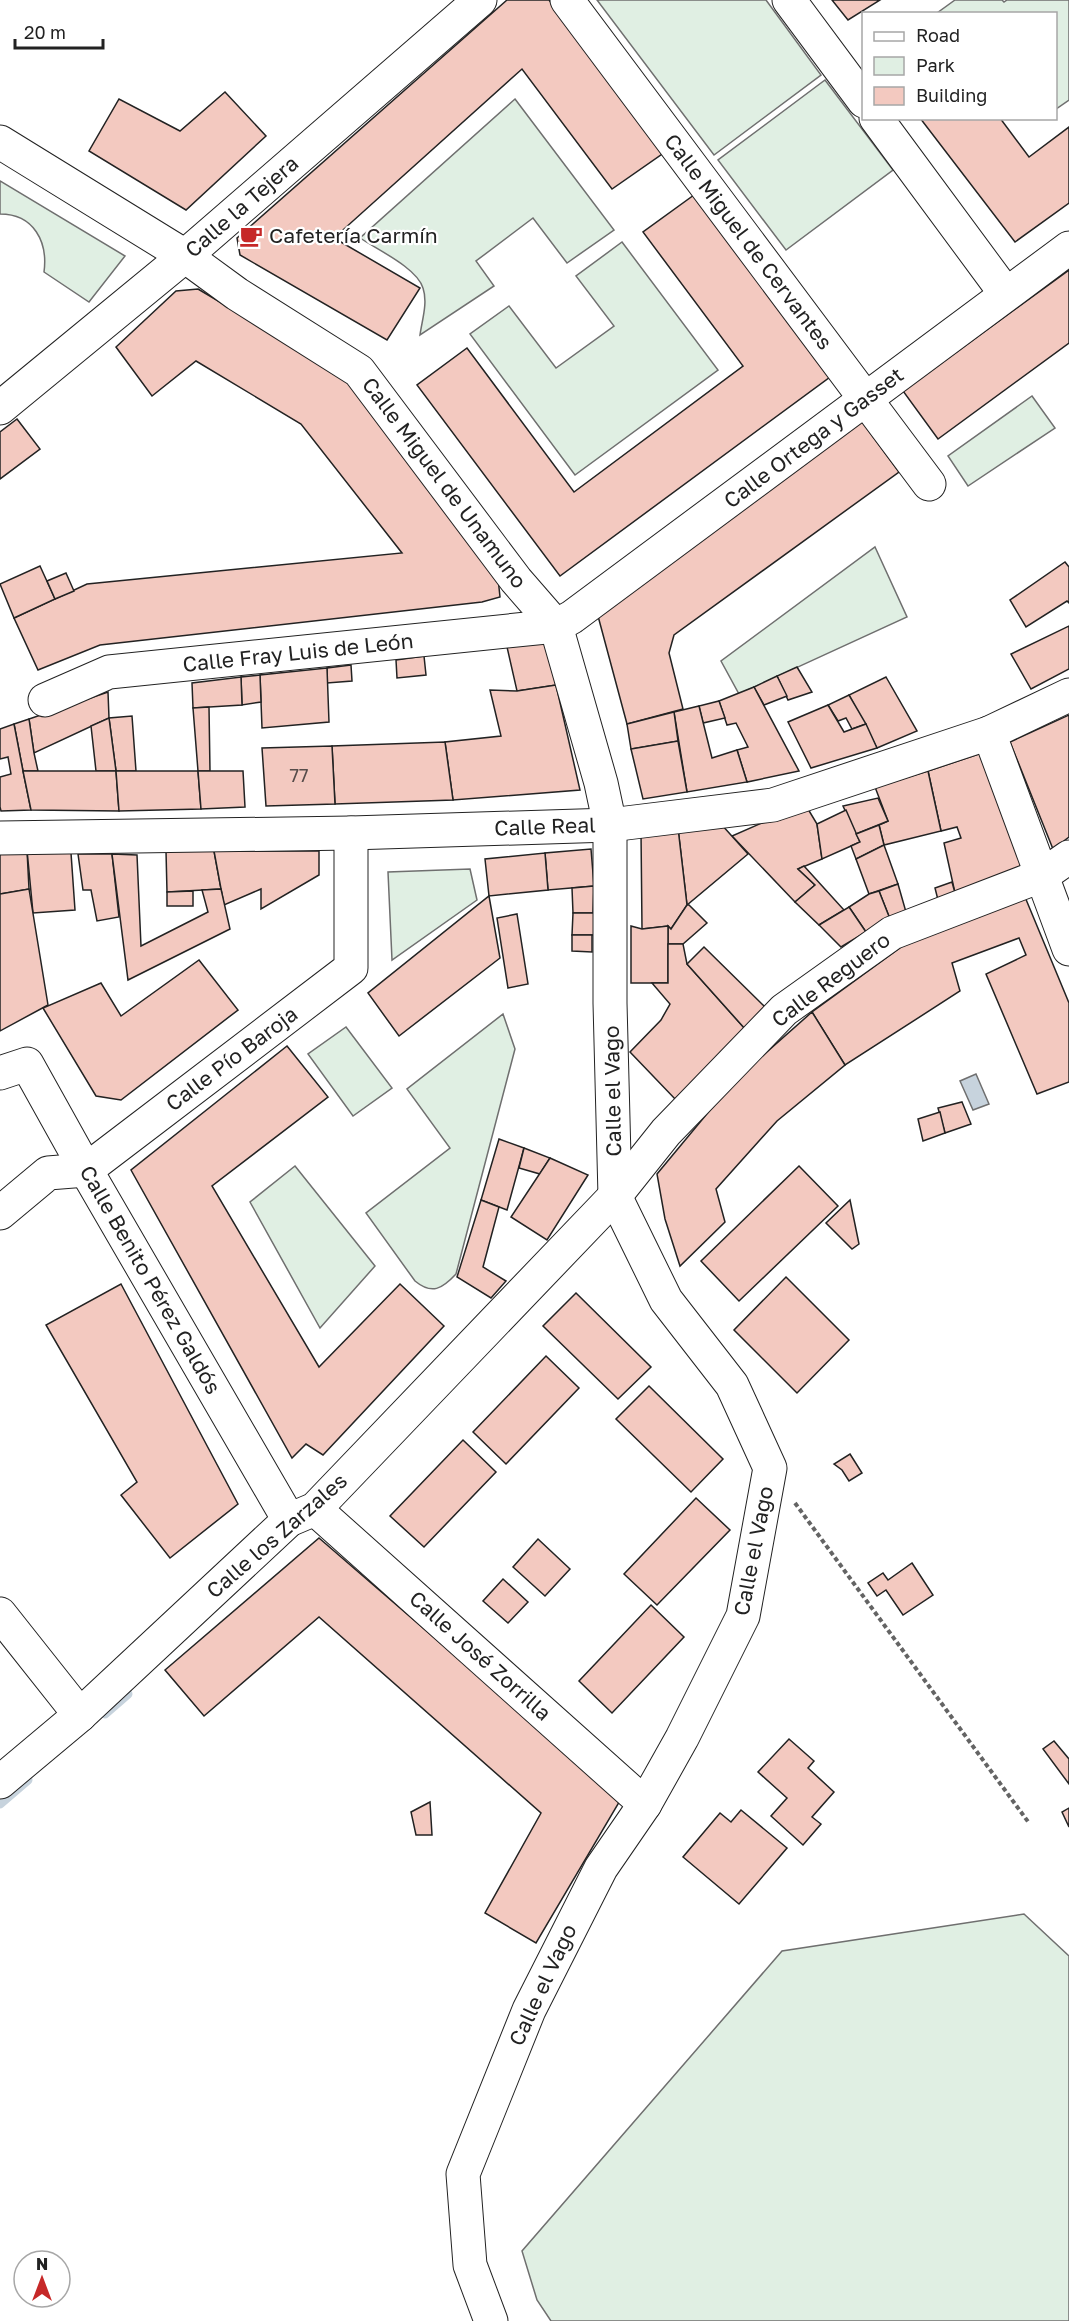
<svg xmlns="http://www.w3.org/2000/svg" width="1069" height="2321" font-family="'Golos Text',sans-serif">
	<rect width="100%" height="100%" fill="#fff"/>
	<g fill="#e0efe3" stroke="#6f6f6f" stroke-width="1.5">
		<path d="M597,0H766L821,75L714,155Z"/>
		<path d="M955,0H1002L1004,2L1007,0H1069V100L1056,109V14L937,13Z"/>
		<path d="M825,80L893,170L786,250L718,160Z"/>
		<path d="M515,99L614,230L567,263L533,218L476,261L494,286L420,335C422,320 428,303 423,288C417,268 378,250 360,238Z"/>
		<path d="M0,181L125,256L89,302L44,272C48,242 34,214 0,214Z"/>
		<path d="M622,242L718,370L575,475L470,334L509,306L556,368L614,326L576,276Z"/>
		<path d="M1032,396L1055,428L968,486L948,456Z"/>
		<path d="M875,547L907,617L739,694L721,661Z"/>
		<path d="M470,869L477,900L392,960L388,872Z"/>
		<path d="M503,1014L515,1049L456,1274C442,1289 432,1295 415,1281L366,1213L450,1148L407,1089Z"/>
		<path d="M346,1027L392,1088L353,1116L308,1054Z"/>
		<path d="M295,1166L375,1266L320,1328L250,1202Z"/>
		<path d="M1024,1914L1069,1956V2321H551L537,2300L522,2251L782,1951Z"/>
	</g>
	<path fill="#c7d3dd" stroke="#6f6f6f" stroke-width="1.5" d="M976,1074L989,1104L973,1110L960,1081Z"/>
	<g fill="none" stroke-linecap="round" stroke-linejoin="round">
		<g stroke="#c7d3dd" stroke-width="9">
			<path d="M105,1714L128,1694"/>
			<path d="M0,1804L28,1780"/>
		</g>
	</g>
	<g fill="#f3c9c0" stroke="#222" stroke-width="1.5">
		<path d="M507,0H549L665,152L612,189L522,69L334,238L420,288L387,340L240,255L237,238Z"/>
		<path d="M832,0H880L848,20Z"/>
		<path d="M225,92L266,136L186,210L89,151L119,99L180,131Z"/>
		<path d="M920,118H1000L1029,157L1069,127V203L1015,242Z"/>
		<path d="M694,195L830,377L560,576L417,385L467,348L574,492L743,366L643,232Z"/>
		<path d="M1069,270V343L938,439L903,391Z"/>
		<path d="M198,289L348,378L498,578L500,597L482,602L100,645L38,670L14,618L87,584L402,553L301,424L196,361L152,396L116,347L176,291Z"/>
		<path d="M17,419L40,449L0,479V432Z"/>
		<path d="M861,420L899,472L674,635L669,653L683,709L627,724L598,616Z"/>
		<path d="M1065,562L1069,567V603L1067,601L1026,627L1010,600Z"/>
		<path d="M40,566L55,599L14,618L0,584Z"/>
		<path d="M66,573L74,591L55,599L47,581Z"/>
		<path d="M1069,626V669L1031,689L1011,654Z"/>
		<path d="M546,643L556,685L517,691L507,647Z"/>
		<path d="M424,656L426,675L397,678L396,660Z"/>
		<path d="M351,665L352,681L327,683V668Z"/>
		<path d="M797,667L812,692L788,700L777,676Z"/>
		<path d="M327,668L329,722L262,728L260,675Z"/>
		<path d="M260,675L261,702L242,705L241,677Z"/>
		<path d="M777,676L787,696L764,705L754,687Z"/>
		<path d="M241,677L242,705L193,708L192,683Z"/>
		<path d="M886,677L917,731L877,748L849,695Z"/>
		<path d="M556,685L580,790L453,800L445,742L501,736L490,690L517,691Z"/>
		<path d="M754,687L799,771L747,782L737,750L748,747L736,723L727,725L719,701Z"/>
		<path d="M108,692L109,718L34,753L29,719Z"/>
		<path d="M849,695L866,724L852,729L846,718L838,721L828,705Z"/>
		<path d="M719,701L725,718L703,723L699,706Z"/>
		<path d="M828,705L844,732L866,724L877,748L811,768L788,722Z"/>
		<path d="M699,706L712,758L737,750L747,782L687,792L674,712Z"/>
		<path d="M209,707L210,771H198L193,708Z"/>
		<path d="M674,712L678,741L631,749L627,724Z"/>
		<path d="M1069,715V837L1053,849L1010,742Z"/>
		<path d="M132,716L136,771H116L109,718Z"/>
		<path d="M109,718L116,771H96L91,726Z"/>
		<path d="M29,719L34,753L38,771H23L14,724Z"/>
		<path d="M14,724L23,771L31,810L1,811L0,807V777L11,774L8,757L0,759V729Z"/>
		<path d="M678,741L687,792L643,799L631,749Z"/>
		<path d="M445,742L453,800L335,804L332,746Z"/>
		<path d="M332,746L335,804L266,806L262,748Z"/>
		<path d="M982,753L1025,867L955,893L944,843L961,838L957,827L941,831L928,771Z"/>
		<path d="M23,771H116L119,811L31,810Z"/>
		<path d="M116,771H198L201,809L119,811Z"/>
		<path d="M198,771H243L245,807L201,809Z"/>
		<path d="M928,771L941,831L884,845L879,825L888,821L875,787Z"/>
		<path d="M878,798L888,821L856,834L843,806Z"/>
		<path d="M805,804L817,824L822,859L798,869L815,885L795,902L732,836Z"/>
		<path d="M846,810L860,842L822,859L817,824Z"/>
		<path d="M721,824L748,854L687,905L678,828Z"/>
		<path d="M879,825L884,845L856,859L851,846L860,842L856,834Z"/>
		<path d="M678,828L687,905L671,929L668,926L642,929L641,832Z"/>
		<path d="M884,845L898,884L869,894L856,859Z"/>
		<path d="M591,849L594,886L548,890L545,853Z"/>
		<path d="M27,850L29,889L0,894V852Z"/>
		<path d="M27,850L71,853L75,910L33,913Z"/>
		<path d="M166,851H214L221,889L167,892Z"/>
		<path d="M214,851H319V875L261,909V889L224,905Z"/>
		<path d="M545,853L548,890L489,896L485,859Z"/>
		<path d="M78,854H112L119,917L97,921L91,890H83Z"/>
		<path d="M112,854L137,855L141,946L208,912L202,890L221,889L230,929L128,980Z"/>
		<path d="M804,866L844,910L819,925L795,902L815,885L798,869Z"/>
		<path d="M952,882L955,893L938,900L935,888Z"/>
		<path d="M898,884L906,912L890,919L879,891Z"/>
		<path d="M594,886L593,913H573L572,888Z"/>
		<path d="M29,889L48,1005L0,1031V894Z"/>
		<path d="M193,891V906H167V892Z"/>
		<path d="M879,891L890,919L866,932L849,907L869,894Z"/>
		<path d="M489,896L500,958L399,1036L368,993Z"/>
		<path d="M1025,897L1069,1003V1082L1037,1094L986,974L1026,955L1019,938L952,963L960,991L845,1065L812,1012L904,945Z"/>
		<path d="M687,905H689L707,923L683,944H668V926L671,929Z"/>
		<path d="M849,907L866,932L841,947L819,925Z"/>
		<path d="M573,913H599V935H572Z"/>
		<path d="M517,914L528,984L508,988L497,918Z"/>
		<path d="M631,926L642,929L668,926V983H631Z"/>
		<path d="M572,935H592V952L572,951Z"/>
		<path d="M668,944H683L687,964L746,1030L676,1100L630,1052L661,1020L670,1004L652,983H668Z"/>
		<path d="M704,947L767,1009L746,1030L687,964Z"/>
		<path d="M199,960L238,1010L121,1100L96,1096L43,1008L101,983L121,1016Z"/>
		<path d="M812,1012L845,1065L777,1121L716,1189L725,1222L680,1266L665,1219L657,1174L735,1080Z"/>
		<path d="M287,1046L328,1097L212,1186L319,1367L400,1284L444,1326L323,1455L306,1444L292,1458L131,1170Z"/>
		<path d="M962,1102L971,1124L945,1133L938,1108Z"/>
		<path d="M940,1112L945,1133L923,1141L918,1119Z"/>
		<path d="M499,1139L524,1148L507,1210L481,1200Z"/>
		<path d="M524,1148L550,1158L540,1174L519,1168Z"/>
		<path d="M550,1158L588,1175L547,1240L511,1217Z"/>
		<path d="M799,1166L838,1206L739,1301L701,1261Z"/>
		<path d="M481,1200L499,1207L483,1267L506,1281L491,1298L457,1277Z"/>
		<path d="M850,1200L859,1244L852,1249L826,1223Z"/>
		<path d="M786,1277L849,1340L797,1393L734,1330Z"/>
		<path d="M121,1284L238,1504L170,1558L121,1495L137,1482L46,1325Z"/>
		<path d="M576,1293L651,1367L618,1399L543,1326Z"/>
		<path d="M546,1356L579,1388L506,1464L473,1432Z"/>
		<path d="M649,1386L723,1459L691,1492L616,1419Z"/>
		<path d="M463,1440L496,1472L424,1547L390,1516Z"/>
		<path d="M850,1454L862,1473L849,1481L842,1470L834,1464Z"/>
		<path d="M696,1498L730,1530L657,1605L624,1574Z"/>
		<path d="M319,1538L621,1799L536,1943L485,1913L541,1813L319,1617L204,1716L165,1670Z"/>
		<path d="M538,1539L570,1569L545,1596L513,1567Z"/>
		<path d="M912,1563L933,1595L903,1615L886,1590L877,1596L868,1583L883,1573L888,1580Z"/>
		<path d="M503,1579L528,1602L508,1623L483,1601Z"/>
		<path d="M651,1605L684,1637L612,1713L579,1681Z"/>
		<path d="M789,1739L814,1761L808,1768L834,1792L812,1817L821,1824L803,1845L771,1816L787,1798L758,1772Z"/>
		<path d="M1054,1741L1069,1759V1784L1043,1749Z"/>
		<path d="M430,1802L432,1835H416L411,1812Z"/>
		<path d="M1069,1808V1827L1062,1812Z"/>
		<path d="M741,1810L787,1848L739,1904L683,1857L720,1813L731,1822Z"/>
	</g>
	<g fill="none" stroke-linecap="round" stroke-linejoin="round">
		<g stroke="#222" stroke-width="35">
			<g id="minor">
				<path d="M567,0L929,484"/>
				<path d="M789,0L864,101"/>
				<path d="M876,118L1006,294"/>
				<path d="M0,142L185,256L237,294L359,371L516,580L556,626L601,783L610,825V1003L615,1196L666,1300L732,1385L770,1468L743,1616L682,1738L645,1804L601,1868L529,2010L463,2174L470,2265L491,2321"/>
				<path d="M0,408L185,256L480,0"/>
				<path d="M45,700L109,672L556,626L572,617L1069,248"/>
				<path d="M989,733L1069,949"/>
				<path d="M0,838L351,833L610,825L773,805L989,733L1069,695"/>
				<path d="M0,1073L27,1064L86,1170L289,1520"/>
				<path d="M0,1213L48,1173L86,1170L351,968V833"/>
				<path d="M315,1509L645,1804"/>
				<path d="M0,1614L80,1715"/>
				<path d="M0,1782L80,1715L289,1520L315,1509L615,1196L666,1132L784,1010L892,933L1043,875L1069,857"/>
			</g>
		</g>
		<path stroke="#646464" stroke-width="4" stroke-dasharray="4.5 3" stroke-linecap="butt" d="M795,1503L1029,1823"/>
		<use href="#minor" stroke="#fff" stroke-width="33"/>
	</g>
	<defs>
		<g id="cafe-bare" transform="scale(1.8)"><path d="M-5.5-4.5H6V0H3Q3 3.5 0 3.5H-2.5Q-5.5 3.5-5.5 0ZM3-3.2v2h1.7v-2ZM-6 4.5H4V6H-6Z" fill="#c62828" stroke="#fff" stroke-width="2.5" paint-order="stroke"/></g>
	</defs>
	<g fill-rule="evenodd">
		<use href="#cafe-bare" x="251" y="236"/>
	</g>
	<g text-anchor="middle" stroke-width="4.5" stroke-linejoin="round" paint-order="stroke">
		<g font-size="18" fill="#564c4a">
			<text x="299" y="782">77</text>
		</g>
		<g font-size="21" fill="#222" stroke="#fff">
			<text transform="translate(242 207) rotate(-41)" y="7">Calle la Tejera</text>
			<text transform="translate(748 242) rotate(53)" y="7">Calle Miguel de Cervantes</text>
			<text transform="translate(814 438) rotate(-37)" y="7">Calle Ortega y Gasset</text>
			<text transform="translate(444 483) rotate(53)" y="7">Calle Miguel de Unamuno</text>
			<text transform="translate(298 653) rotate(-6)" y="7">Calle Fray Luis de León</text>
			<text transform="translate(545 827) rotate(-2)" y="7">Calle Real</text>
			<text transform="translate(831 980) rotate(-37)" y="7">Calle Reguero</text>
			<text transform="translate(232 1059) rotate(-37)" y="7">Calle Pío Baroja</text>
			<text transform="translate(613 1091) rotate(-91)" y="7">Calle el Vago</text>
			<text transform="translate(150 1280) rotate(60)" y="7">Calle Benito Pérez Galdós</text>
			<text transform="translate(277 1536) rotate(-41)" y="7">Calle los Zarzales</text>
			<text transform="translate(754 1551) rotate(-79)" y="7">Calle el Vago</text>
			<text transform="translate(480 1656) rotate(42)" y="7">Calle José Zorrilla</text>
			<text transform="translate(543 1985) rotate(-65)" y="7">Calle el Vago</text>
		</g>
		<g font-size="21" fill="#222" stroke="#fff" text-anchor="start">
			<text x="269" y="243">Cafetería Carmín</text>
		</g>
	</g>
	<rect x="862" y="12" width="195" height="108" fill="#ffffff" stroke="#a7a7a7" stroke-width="1.5"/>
	<rect x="874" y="32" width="30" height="9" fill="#ffffff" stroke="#a7a7a7" stroke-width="1.5"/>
	<text x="916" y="42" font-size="18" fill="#222222">Road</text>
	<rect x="874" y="57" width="30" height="18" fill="#e0efe3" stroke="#a7a7a7" stroke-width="1.5"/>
	<text x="916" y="72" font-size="18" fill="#222222">Park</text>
	<rect x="874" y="87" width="30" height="18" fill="#f3c9c0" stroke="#a7a7a7" stroke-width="1.5"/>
	<text x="916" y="102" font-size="18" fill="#222222">Building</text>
	<g transform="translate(42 2279)"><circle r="28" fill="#ffffff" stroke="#a7a7a7" stroke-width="1.5"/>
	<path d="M0-4.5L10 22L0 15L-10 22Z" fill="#c62828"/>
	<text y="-9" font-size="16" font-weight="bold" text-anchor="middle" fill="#222222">N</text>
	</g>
	<path d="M15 39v9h88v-9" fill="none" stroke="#222222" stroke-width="3"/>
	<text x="24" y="39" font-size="18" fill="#222222" stroke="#ffffff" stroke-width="4.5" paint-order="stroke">20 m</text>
</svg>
